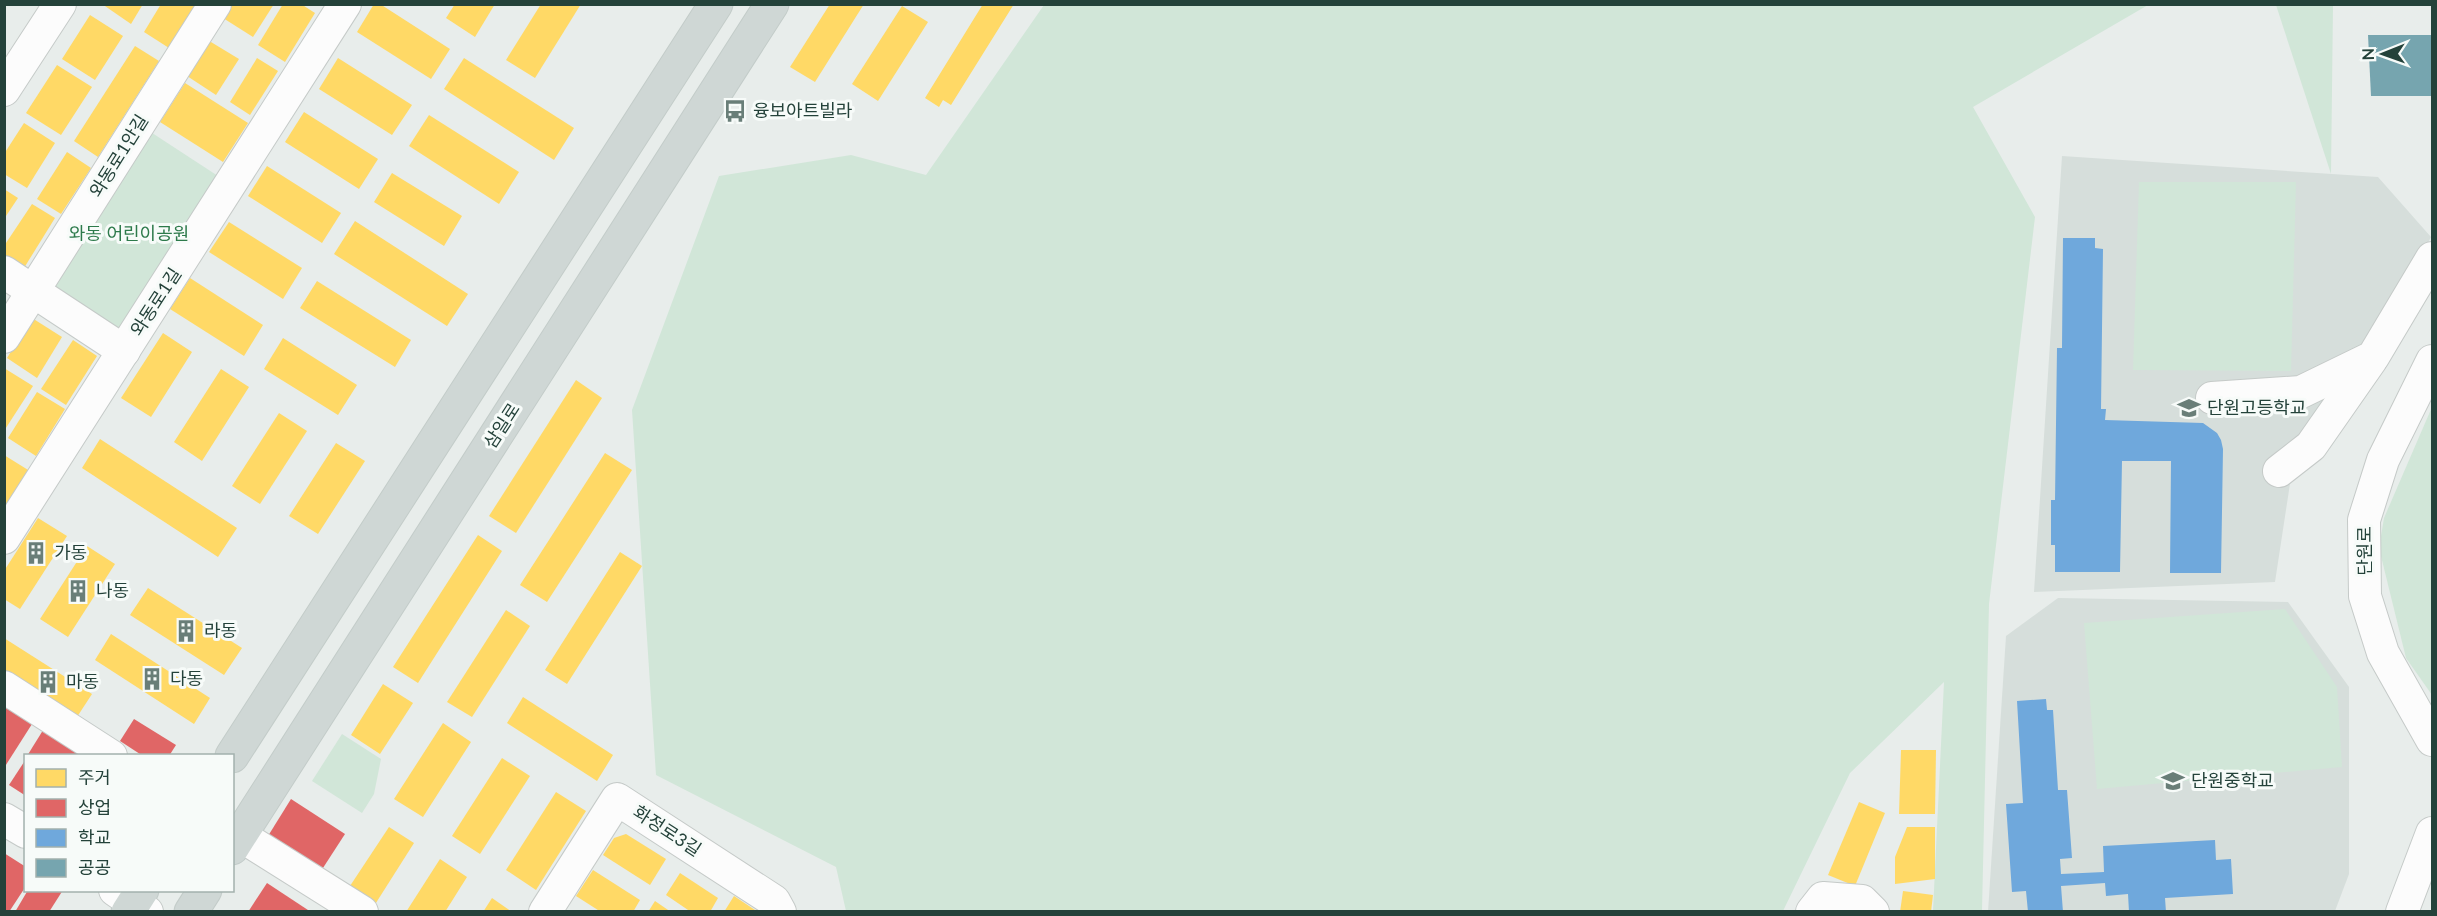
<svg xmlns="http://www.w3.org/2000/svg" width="2437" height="916" font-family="Lato,'Noto Sans KR',sans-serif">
	<rect width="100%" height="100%" fill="#e8edeb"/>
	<g fill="#d6dedb">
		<path d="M2062,156L2378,177L2431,237L2370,352L2293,464L2275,582L2034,592Z"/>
		<path d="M2058,598L2288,602L2349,687V874L2335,911L1988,912L2006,636Z"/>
	</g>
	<g fill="#d1e6d8">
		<path d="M1044,5H2148L1973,107L2035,217L1989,604L1982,911H1933L1944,682L1850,773L1783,911H846L836,867L656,775L632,410L719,176L851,155L926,175Z"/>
		<path d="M2276,5H2333L2331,174Z"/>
		<path d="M146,129L218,176L112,338L40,291Z"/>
		<path d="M2139,182H2296L2291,371L2133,370Z"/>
		<path d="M2432,407V695L2406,658L2379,548L2384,518Z"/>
		<path d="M2285,609L2337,687L2342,767L2097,789L2084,623Z"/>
		<path d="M342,734L381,759L374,794L362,813L312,781Z"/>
	</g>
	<g fill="#ffd966">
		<path d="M102,4H143L131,24Z"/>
		<path d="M161,4H196L169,48L144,32Z"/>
		<path d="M231,4H274L253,37L223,18Z"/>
		<path d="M283,4H301L315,13L285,62L258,45Z"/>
		<path d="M374,4H380L450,49L431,79L357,32Z"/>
		<path d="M455,4H495L475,37L446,18Z"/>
		<path d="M541,4H581L535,78L506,60Z"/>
		<path d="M830,4H864L815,82L790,67Z"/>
		<path d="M983,4H1014L951,105L943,100L939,107L925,98Z"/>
		<path d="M902,6L928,22L878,101L852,84Z"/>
		<path d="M90,15L123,36L95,80L62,59Z"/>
		<path d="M206,39L239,59L216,95L184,74Z"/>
		<path d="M135,46L159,61L98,157L74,141Z"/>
		<path d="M257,58L278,71L250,115L230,102Z"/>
		<path d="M338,58L412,105L392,135L319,89Z"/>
		<path d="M464,58L574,128L554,160L444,89Z"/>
		<path d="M57,65L92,87L61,135L26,113Z"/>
		<path d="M185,83L248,123L223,162L160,122Z"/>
		<path d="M304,112L378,159L359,189L285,142Z"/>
		<path d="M429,115L519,172L499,204L409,146Z"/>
		<path d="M24,123L55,143L27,188L4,174V154Z"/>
		<path d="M67,152L91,168L61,214L37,199Z"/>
		<path d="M267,166L341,213L322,243L248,196Z"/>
		<path d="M392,173L462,216L444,246L374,202Z"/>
		<path d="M4,189L18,198L4,219Z"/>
		<path d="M32,204L55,218L24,268L4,256V246Z"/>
		<path d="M355,221L468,294L447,326L334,254Z"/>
		<path d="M229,222L302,268L283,299L209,252Z"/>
		<path d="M190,278L263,325L244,356L170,309Z"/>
		<path d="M317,281L411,340L395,367L300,308Z"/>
		<path d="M32,318L62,337L37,378L7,358Z"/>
		<path d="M163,333L192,352L151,417L121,398Z"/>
		<path d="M283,338L357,385L338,415L264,369Z"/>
		<path d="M73,340L97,356L66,405L41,389Z"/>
		<path d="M4,368L33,386L4,431Z"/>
		<path d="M221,369L249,387L202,461L174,442Z"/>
		<path d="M576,380L602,398L516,533L489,516Z"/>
		<path d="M37,392L65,409L36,456L8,438Z"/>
		<path d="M279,413L307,431L260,504L232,486Z"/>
		<path d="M100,439L237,528L218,557L82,468Z"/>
		<path d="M336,443L365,461L318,534L289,516Z"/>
		<path d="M605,453L632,470L547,602L520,585Z"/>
		<path d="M4,455L33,473L4,517Z"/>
		<path d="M38,518L67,536L20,609L4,599V571Z"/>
		<path d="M478,535L502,551L418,683L393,667Z"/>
		<path d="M87,546L115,564L68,637L40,619Z"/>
		<path d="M620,552L642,566L567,684L545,670Z"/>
		<path d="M148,588L242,648L224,675L130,615Z"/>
		<path d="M506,610L530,626L472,717L447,702Z"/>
		<path d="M111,634L210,698L194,724L95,660Z"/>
		<path d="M4,638L92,694L77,717L4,671Z"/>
		<path d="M383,684L413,703L380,754L351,735Z"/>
		<path d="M523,697L613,755L597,781L507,723Z"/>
		<path d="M443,723L471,742L423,817L394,799Z"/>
		<path d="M1901,750H1936L1935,814H1899Z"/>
		<path d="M502,758L530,776L480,854L452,836Z"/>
		<path d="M556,792L586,811L536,890L506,870Z"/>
		<path d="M1859,802L1885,813L1855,886L1828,875Z"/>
		<path d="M389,827L414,843L374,906L348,889Z"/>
		<path d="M1907,827H1935V879L1895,884V857Z"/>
		<path d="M626,834L666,859L650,885L603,855L614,838Z"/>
		<path d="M440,859L467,877L445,912H406Z"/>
		<path d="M593,870L640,900L633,912H601L576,896Z"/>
		<path d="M680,873L718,898L710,912H691L666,895Z"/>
		<path d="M1903,891L1933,895L1931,912H1900Z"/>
		<path d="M734,896L758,912H724Z"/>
		<path d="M492,898L512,912H483Z"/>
		<path d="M655,901L671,912H648Z"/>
	</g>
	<g fill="#e06666">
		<path d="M4,706L32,724L4,768Z"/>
		<path d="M134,719L176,745L169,756H143L120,741Z"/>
		<path d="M45,727L89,756H27Z"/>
		<path d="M26,759V796L9,785Z"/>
		<path d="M291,799L345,834L321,871L268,836Z"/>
		<path d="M4,853L26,867V886L9,912H4Z"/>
		<path d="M267,883L311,912H248Z"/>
		<path d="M28,890H63L49,912H15Z"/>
	</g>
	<g fill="#6fa8dc">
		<path d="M2063,238H2095V248L2103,249L2101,409H2106L2105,420L2203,423L2217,433L2221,440L2223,449L2221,573H2170L2171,461H2122L2120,572H2055V545H2051V500H2055L2057,348H2062Z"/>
		<path d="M2046,699L2047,710H2053L2058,790H2067L2072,858L2060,859L2061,874L2104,872L2103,846L2215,840L2216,860L2231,859L2233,894L2165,898L2166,912H2129L2128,894L2106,896L2105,883L2061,886L2063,912H2028L2026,891L2012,892L2006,804L2023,803L2017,701Z"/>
	</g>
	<path fill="#76a5af" d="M2368,35H2432V96H2371Z"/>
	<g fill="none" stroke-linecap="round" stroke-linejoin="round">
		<g stroke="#c5cac8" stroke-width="34">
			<g id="minor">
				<path d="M4,90L60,4"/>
				<path d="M4,272L124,351"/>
				<path d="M4,337L215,4"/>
				<path d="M2432,361L2383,460L2364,520L2365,596L2383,653L2432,740"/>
				<path d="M2212,398L2301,392L2373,357L2432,258"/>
				<path d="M2279,471L2311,446L2371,360"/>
				<path d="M4,538L345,4"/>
				<path d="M4,687L111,756"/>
				<path d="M4,819L26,832"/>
				<path d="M241,836L362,912"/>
				<path d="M115,890L147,912"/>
				<path d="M545,912L617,799L774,901L780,912"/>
				<path d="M1812,912L1823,898L1862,901L1873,912"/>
				<path d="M2402,912L2432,833"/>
			</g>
		</g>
		<g stroke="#c3ccc9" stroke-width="35">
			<g id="major">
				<path d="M232,756L716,4"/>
				<path d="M232,848L772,4"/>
				<path d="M128,912L142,890"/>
				<path d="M191,912L205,890"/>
			</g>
		</g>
		<use href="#minor" stroke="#fcfcfc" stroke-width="32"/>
		<use href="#major" stroke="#cfd7d5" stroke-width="33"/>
	</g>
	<defs>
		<g id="bus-bare" transform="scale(1.8)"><path d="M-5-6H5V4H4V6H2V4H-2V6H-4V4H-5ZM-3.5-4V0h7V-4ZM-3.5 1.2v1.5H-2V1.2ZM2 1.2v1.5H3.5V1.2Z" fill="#697e78" stroke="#f7fbf9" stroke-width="2.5" paint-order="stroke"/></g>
		<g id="school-bare" transform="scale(1.8)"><path d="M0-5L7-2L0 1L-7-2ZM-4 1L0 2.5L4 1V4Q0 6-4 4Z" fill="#697e78" stroke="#f7fbf9" stroke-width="2.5" paint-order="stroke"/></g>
		<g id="building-bare" transform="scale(1.8)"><path d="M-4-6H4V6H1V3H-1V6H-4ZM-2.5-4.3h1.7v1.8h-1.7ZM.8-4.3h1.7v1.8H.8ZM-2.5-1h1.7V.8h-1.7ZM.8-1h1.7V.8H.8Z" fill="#697e78" stroke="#f7fbf9" stroke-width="2.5" paint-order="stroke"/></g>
	</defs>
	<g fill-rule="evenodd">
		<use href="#bus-bare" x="735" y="111"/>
		<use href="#school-bare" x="2189" y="408"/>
		<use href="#building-bare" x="36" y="553"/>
		<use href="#building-bare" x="78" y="591"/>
		<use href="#building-bare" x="186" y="631"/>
		<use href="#building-bare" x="152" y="679"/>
		<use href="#building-bare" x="48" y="682"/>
		<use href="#school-bare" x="2173" y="781"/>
	</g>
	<g text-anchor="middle" stroke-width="6" stroke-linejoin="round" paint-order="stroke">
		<g font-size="18" fill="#24423a" stroke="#f7fbf9" text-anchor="start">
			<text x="753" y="117">융보아트빌라</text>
			<text x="2207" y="414">단원고등학교</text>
			<text x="54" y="559">가동</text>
			<text x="96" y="597">나동</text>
			<text x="204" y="637">라동</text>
			<text x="170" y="685">다동</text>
			<text x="66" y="688">마동</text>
			<text x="2191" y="787">단원중학교</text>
		</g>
		<g font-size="18" fill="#24423a" stroke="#f7fbf9">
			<text transform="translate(119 156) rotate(-58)" y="6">와동로1안길</text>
			<text transform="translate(156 302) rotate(-57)" y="6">와동로1길</text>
			<text transform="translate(502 426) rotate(-57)" y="6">삼일로</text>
			<text transform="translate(2365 551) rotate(-90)" y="6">단원로</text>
			<text transform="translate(667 831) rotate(33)" y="6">화정로3길</text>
		</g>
		<g font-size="18" fill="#2d7a4b" stroke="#f7fbf9">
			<text x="129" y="240">와동 어린이공원</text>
		</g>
	</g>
	<rect width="2437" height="916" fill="none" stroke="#24423a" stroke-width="12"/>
	<rect x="24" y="754" width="210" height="138" fill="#f7fbf9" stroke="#a3b1ad" stroke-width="1.5"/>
	<rect x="36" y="769" width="30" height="18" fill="#ffd966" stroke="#a3b1ad" stroke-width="1.5"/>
	<text x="78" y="784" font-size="18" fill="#24423a">주거</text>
	<rect x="36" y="799" width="30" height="18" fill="#e06666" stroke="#a3b1ad" stroke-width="1.5"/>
	<text x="78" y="814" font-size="18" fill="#24423a">상업</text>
	<rect x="36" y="829" width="30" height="18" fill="#6fa8dc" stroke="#a3b1ad" stroke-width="1.5"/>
	<text x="78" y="844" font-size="18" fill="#24423a">학교</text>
	<rect x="36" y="859" width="30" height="18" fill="#76a5af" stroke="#a3b1ad" stroke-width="1.5"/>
	<text x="78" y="874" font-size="18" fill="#24423a">공공</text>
	<g transform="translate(2383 54) rotate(269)" stroke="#f7fbf9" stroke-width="4.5" paint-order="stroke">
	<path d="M0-4.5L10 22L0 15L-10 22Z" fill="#24423a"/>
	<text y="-9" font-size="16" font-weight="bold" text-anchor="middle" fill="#24423a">N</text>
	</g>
</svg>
